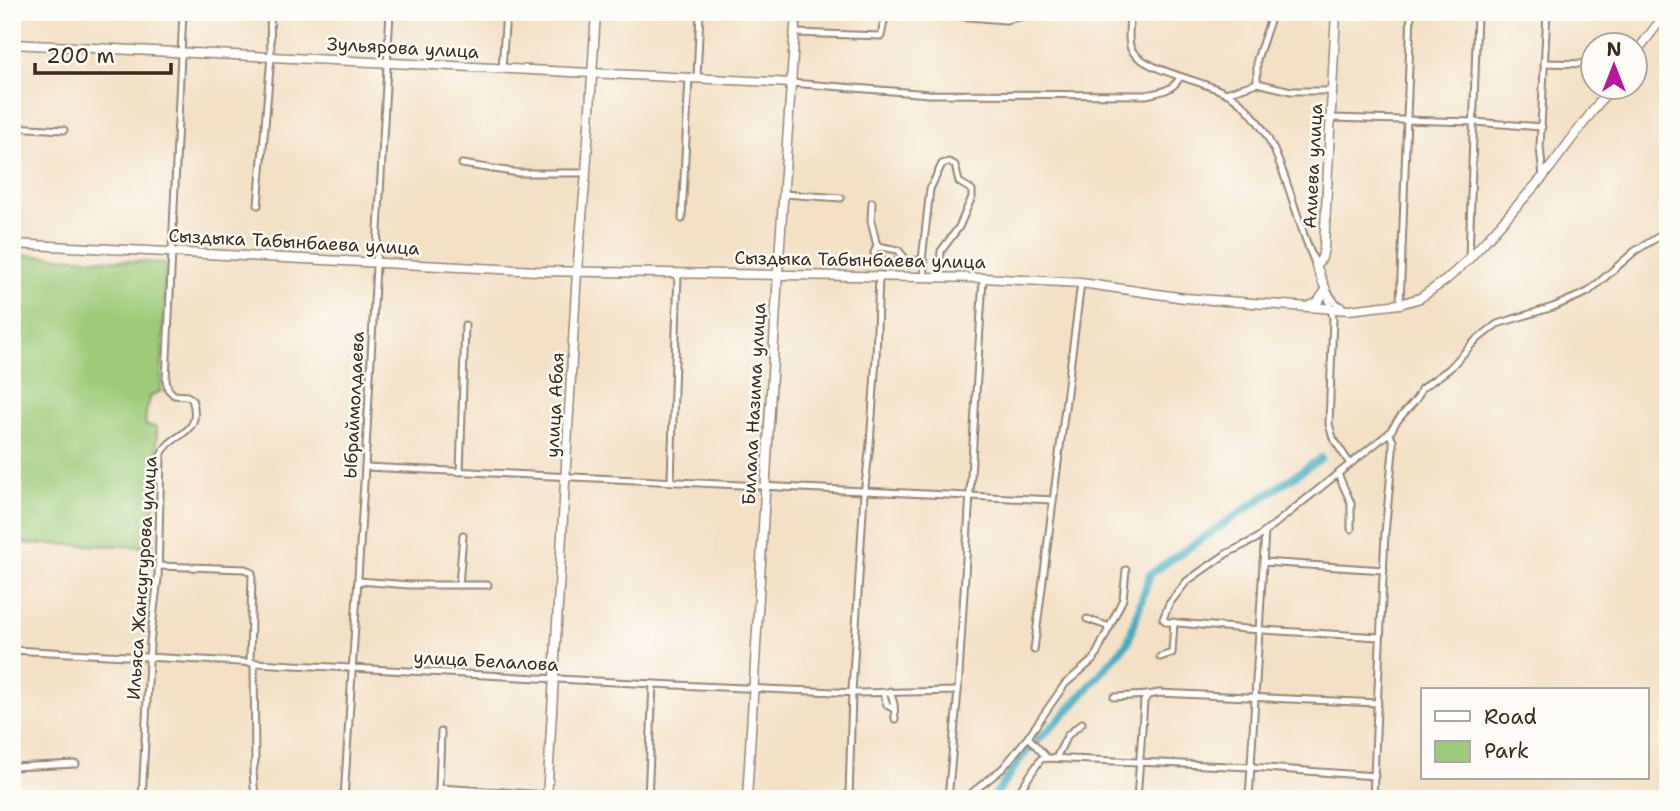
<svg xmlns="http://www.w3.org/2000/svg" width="1680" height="811" font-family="'Shantell Sans',sans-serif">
	<rect width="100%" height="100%" fill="#fdfcf7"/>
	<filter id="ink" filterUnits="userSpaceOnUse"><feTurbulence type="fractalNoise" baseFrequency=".0143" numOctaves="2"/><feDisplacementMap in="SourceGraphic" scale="14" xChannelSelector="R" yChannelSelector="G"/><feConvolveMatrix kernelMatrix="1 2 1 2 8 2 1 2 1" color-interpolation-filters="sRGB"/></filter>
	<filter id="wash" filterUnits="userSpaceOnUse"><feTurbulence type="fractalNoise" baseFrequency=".00686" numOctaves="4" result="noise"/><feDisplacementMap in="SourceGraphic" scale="28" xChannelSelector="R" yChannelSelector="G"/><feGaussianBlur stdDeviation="1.57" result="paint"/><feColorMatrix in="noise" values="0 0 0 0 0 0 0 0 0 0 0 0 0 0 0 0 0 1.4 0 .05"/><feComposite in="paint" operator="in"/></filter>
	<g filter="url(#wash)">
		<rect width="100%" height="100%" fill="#f3e0c5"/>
		<path fill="#9ecb79" stroke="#6c7a4c" stroke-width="2" d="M21,255L166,263L161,391L151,396L146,412L145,425L156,427L157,431L153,547L12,543V320L19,319Z"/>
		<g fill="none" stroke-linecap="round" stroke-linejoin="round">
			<g stroke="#42adc1" stroke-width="8">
				<path d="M1037,741L1068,711L1128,642L1150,574L1321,458"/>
				<path d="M993,799L1022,756L1032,747"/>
			</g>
		</g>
	</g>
	<g filter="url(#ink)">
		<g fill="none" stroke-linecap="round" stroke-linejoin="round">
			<g stroke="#978572" stroke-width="9">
				<g id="street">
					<path d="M910,12L1005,20L1023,16L1063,12"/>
					<path d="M1130,12C1130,23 1127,40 1131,49C1144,73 1213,81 1236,99C1284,136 1291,213 1316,265"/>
					<path d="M795,33L881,36L886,12"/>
					<path d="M1544,63L1592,64"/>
					<path d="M502,69L506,12"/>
					<path d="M697,78L700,12"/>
					<path d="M792,83L929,94L1146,95C1160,92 1173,91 1180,77"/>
					<path d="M1257,83V59L1273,12"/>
					<path d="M1226,93L1257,83L1291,91H1332"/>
					<path d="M1331,118L1474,122L1542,127"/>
					<path d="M12,127L64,130"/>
					<path d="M462,164L519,173H586"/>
					<path d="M1543,177L1540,147L1547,12"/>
					<path d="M783,194L841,198"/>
					<path d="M872,202L871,221L877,246L898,250L904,257"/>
					<path d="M258,205L271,57L270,12"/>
					<path d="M682,219L689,77"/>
					<path d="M882,247L876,248L874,253L878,261L922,260L930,189L942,164L949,162L955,165L959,182L972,190V197L959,227L941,251L939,276"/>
					<path d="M1469,259L1477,12"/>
					<path d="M920,262H924L925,276"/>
					<path d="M1326,290L1333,318L1329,424L1333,438L1350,464"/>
					<path d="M1328,292L1335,302L1343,307"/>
					<path d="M1400,304L1411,12"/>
					<path d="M1392,430C1398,414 1417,405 1421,389L1449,369L1475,341L1497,324L1553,307L1588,292L1635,251L1668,231"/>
					<path d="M365,467L1053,500"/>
					<path d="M460,472L465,325"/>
					<path d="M1338,474L1351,503V529"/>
					<path d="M671,480L678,273"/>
					<path d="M1263,562L1384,570"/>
					<path d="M159,566L245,569L252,573L250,662"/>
					<path d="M359,581L409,585H488"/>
					<path d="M459,585L463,535"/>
					<path d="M1087,619L1110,627"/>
					<path d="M1380,637L1246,629L1167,622L1163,619L1169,604L1187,581L1226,554L1256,539L1389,433L1393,427"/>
					<path d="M12,650L653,684L859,693L958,691"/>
					<path d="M1034,650L1081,283"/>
					<path d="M1160,657L1172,653L1174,622"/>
					<path d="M254,662L255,761L253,771L255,799"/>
					<path d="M890,691L894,704L895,719"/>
					<path d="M883,692L887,705L894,709"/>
					<path d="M1114,697L1148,695"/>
					<path d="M1144,701L1148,695L1159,693L1378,703"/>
					<path d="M441,732L439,788L547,795"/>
					<path d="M1028,737L1047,758"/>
					<path d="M1056,758L1067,736L1082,723"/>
					<path d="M12,767L76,764"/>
					<path d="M142,799L150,643L158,578L161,455C171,431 204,437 192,399L187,396L174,395L168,389L166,380L183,12"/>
					<path d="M344,799L365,467L390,12"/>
					<path d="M437,799L439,788"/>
					<path d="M648,799L653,684"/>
					<path d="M849,799L852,692L864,494L870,444L876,358L879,275"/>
					<path d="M948,799L958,691L983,278"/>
					<path d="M959,799L969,795L1003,768L1028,737L1065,684L1094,659L1123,599L1126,570"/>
					<path d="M1014,799L1041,759L1047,758L1251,767L1375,776"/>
					<path d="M1137,799L1144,701"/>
					<path d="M1249,799L1265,531"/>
					<path d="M1373,799L1385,533L1393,451V441L1389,433"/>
				</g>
			</g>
			<g stroke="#978572" stroke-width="11">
				<g id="secondary">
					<path d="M12,44L792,83"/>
					<path d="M1634,55L1667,12"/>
					<path d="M12,244L537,271L983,278L1081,283L1185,298L1349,310L1400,304L1420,298L1446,280L1469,259L1543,177L1610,88"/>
					<path d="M1309,306L1317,303L1326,290L1316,265L1322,258L1324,248L1336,12"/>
					<path d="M547,799L577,271L586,173L596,12"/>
					<path d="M747,799L778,273L796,12"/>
				</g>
			</g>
			<use href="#street" stroke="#fff" stroke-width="5"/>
			<use href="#secondary" stroke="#fff" stroke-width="8"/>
		</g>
	</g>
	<g text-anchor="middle" stroke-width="5" stroke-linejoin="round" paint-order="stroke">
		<g font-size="18" fill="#3b2a1e" stroke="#fdfcf7">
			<text transform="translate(403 48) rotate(3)" y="6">Зульярова улица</text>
			<text transform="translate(1313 166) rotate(-87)" y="6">Алиева улица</text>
			<text transform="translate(294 242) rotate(3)" y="6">Сыздыка Табынбаева улица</text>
			<text transform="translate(860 260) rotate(1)" y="6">Сыздыка Табынбаева улица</text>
			<text transform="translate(754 404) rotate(-87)" y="6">Билала Назима улица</text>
			<text transform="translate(354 405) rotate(-87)" y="6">Ыбраймолдаева</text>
			<text transform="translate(555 405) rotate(-87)" y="6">улица Абая</text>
			<text transform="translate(142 578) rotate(-86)" y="6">Ильяса Жансугурова улица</text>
			<text transform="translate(486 661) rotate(3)" y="6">улица Белалова</text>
		</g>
	</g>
	<rect width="1680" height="811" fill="none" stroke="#fdfcf7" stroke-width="42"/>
	<rect x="1421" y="688" width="228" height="91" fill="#fdfcf7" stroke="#afa8a0" stroke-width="2"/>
	<rect x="1435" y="711" width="35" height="10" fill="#ffffff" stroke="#afa8a0" stroke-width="2"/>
	<text x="1484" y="724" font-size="21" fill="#3b2a1e">Road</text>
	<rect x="1435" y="741" width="35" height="21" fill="#9ecb79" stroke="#afa8a0" stroke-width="2"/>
	<text x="1484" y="758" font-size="21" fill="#3b2a1e">Park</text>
	<g transform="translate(1614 66)"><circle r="33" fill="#fdfcf7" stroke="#afa8a0" stroke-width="2"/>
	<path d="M0-5L12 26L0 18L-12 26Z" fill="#b5179e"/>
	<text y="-10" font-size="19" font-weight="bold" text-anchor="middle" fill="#3b2a1e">N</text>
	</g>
	<path d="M35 63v10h136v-10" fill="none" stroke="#3b2a1e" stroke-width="3.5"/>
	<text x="46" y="63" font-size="21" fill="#3b2a1e" stroke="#fdfcf7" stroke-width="5" paint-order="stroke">200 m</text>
</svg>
